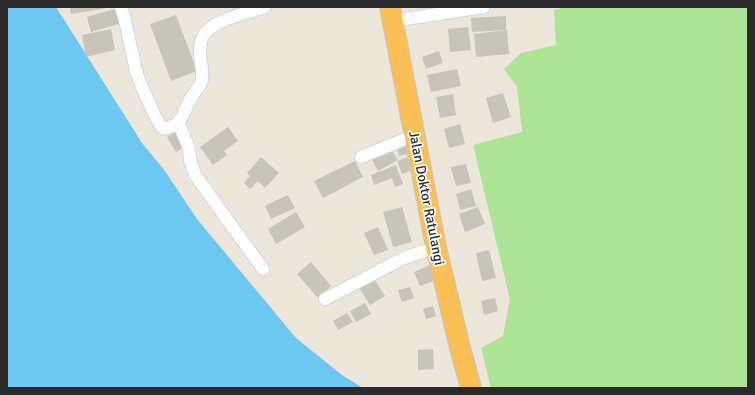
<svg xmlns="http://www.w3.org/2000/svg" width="755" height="395" font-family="Signika,sans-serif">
	<rect width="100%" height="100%" fill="#ece6db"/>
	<path fill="#ade496" d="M567,7H748V388H491L481,348L503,336L510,299L473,145L522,132L517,87L504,69L521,53L556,45L554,10Z"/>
	<path fill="#6cc7f1" d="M7,7H56L142,143L165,171L197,219L296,338L342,375L363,388H7Z"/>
	<g fill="#c7c4ba">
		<path d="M70,7H107V8L71,14Z"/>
		<path d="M118,8L122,23L91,32L87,17Z"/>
		<path d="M176,15L197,71L171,81L150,24Z"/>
		<path d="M506,16V30L472,32L471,18Z"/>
		<path d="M468,27L471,50L450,52L448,29Z"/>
		<path d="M111,29L115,50L86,57L82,35Z"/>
		<path d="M507,30L509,54L476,57L474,34Z"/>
		<path d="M439,51L443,63L426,69L422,57Z"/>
		<path d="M457,69L461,86L431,92L427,75Z"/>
		<path d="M503,93L511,117L493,123L486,98Z"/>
		<path d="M453,94L456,115L440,118L436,97Z"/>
		<path d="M460,124L465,144L449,148L444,129Z"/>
		<path d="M228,127L238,141L224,151L227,155L213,165L200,147Z"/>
		<path d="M176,131L186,146L176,152L167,137Z"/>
		<path d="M408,141L411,153L399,156L396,144Z"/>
		<path d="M390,147L398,160L378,171L371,158Z"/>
		<path d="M411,156L416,169L402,174L397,161Z"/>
		<path d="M261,157L279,173L265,188L258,181L250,189L244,183L250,176L247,173Z"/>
		<path d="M355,161L363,177L323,198L314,181Z"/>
		<path d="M466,164L471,183L456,186L451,167Z"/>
		<path d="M396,165L403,184L395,187L392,178L374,185L371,175Z"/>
		<path d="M471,189L476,206L460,210L456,194Z"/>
		<path d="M288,195L295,208L271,219L265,206Z"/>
		<path d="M402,207L412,242L393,247L383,212Z"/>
		<path d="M478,207L485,224L465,232L459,214Z"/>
		<path d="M296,212L305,227L276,244L268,229Z"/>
		<path d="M378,227L388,250L374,255L364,233Z"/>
		<path d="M489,250L496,278L482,281L476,253Z"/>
		<path d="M311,262L331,286L318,298L297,274Z"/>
		<path d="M430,265L436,280L420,286L414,272Z"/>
		<path d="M373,277L385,296L370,305L358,286Z"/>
		<path d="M410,287L414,298L402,302L398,290Z"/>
		<path d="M495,298L498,311L484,315L481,301Z"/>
		<path d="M365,303L371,314L356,322L350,311Z"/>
		<path d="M433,306L436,316L426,319L423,309Z"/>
		<path d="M347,313L353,322L338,330L333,321Z"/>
		<path d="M433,349L434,369L418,370V350Z"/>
	</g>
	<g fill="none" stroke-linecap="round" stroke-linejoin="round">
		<g stroke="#d1d3e3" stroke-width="14">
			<g id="minor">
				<path d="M121,7L124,16C128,34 132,53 136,71C139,80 157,125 164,129C169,128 174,126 178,122C184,116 186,106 191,98C194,92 200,87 202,80C204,64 194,46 206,32C216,20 249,12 265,7"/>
				<path d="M392,21L484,7"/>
				<path d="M178,122L189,148L190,160L195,175L263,269"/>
				<path d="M361,157L415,135"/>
				<path d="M325,299L404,258L436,247"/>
			</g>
		</g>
		<g stroke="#c8c8c8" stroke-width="22">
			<path id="trunk" d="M390,7L436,247L460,348L471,388"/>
		</g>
		<use href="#minor" stroke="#fff" stroke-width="12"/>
		<use href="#trunk" stroke="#fac056" stroke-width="20"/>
	</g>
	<g text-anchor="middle" stroke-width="3.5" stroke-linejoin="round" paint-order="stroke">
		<g font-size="14" fill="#2a2a2a" stroke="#fff">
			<text transform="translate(427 198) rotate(79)" y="5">Jalan Doktor Ratulangi</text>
		</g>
	</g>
	<rect width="755" height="395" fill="none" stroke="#2a2a2a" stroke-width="16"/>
</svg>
